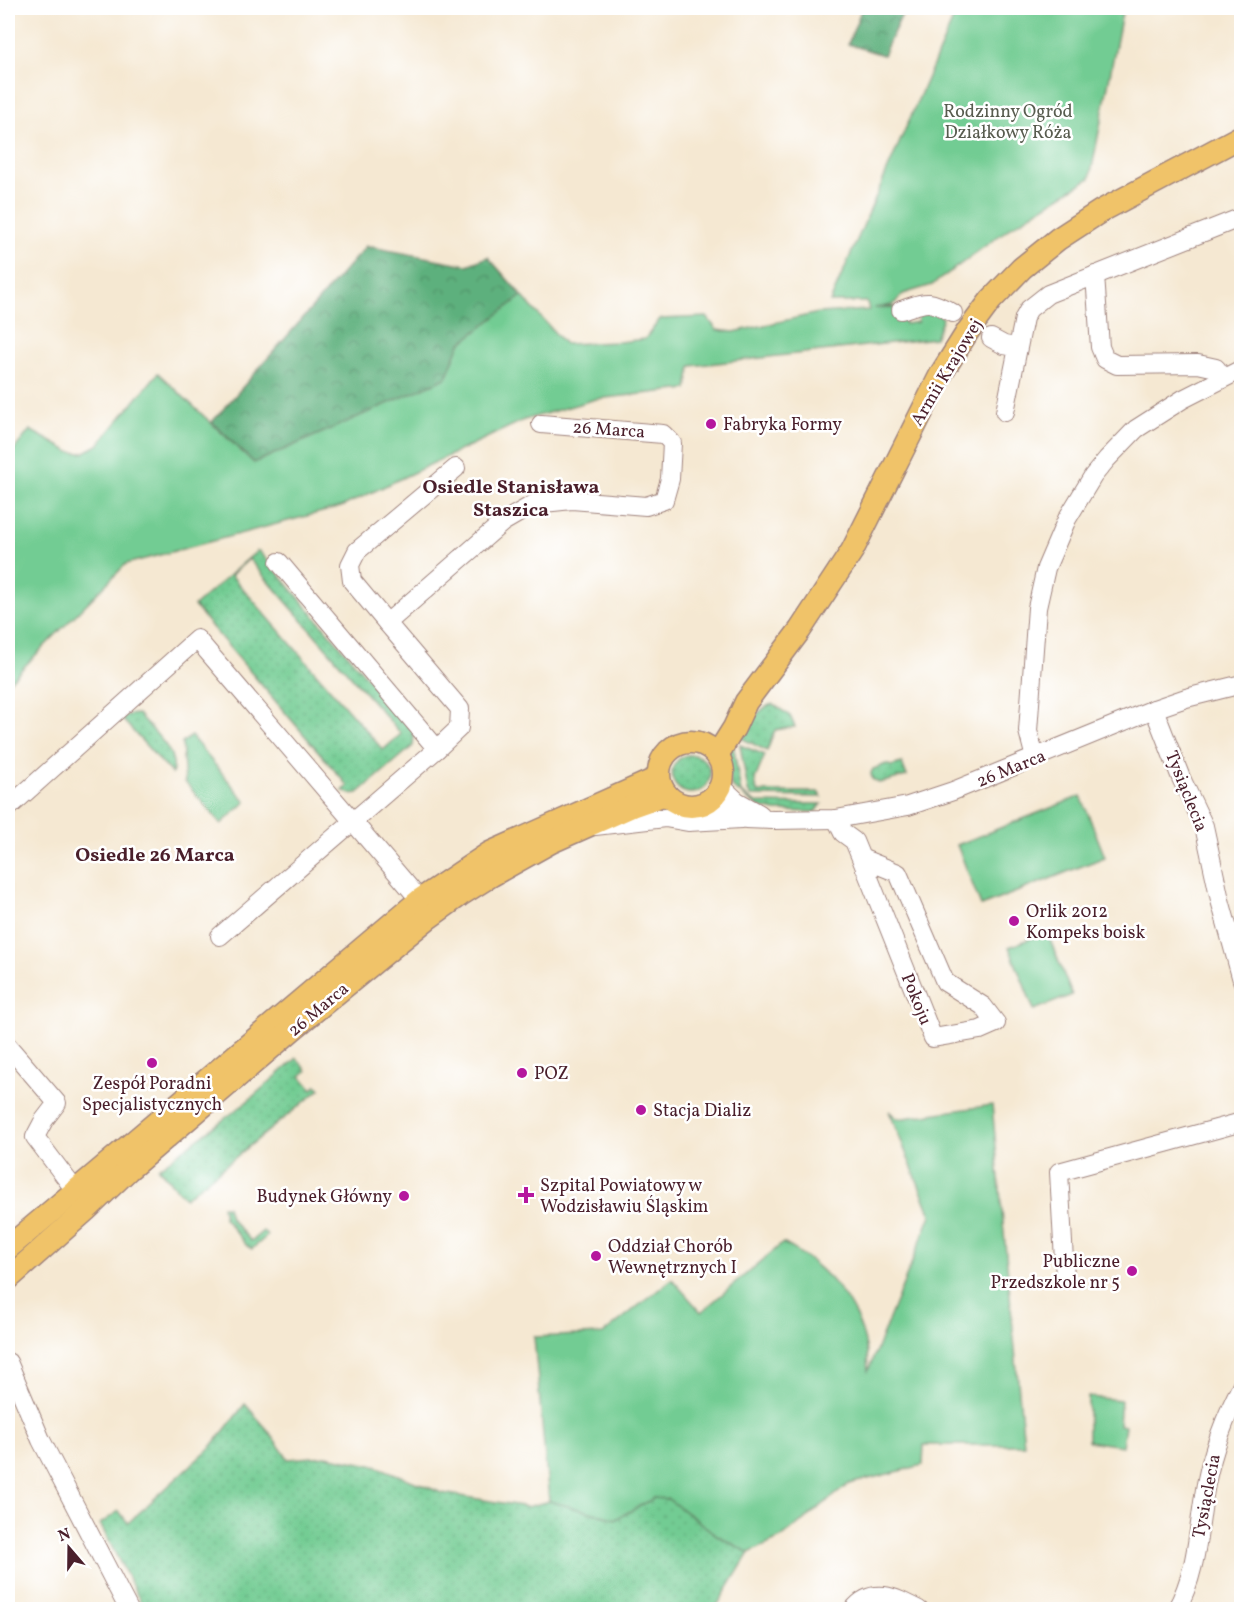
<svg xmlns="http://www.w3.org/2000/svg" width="1249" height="1617" font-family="Vollkorn,serif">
	<defs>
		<pattern id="grass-dots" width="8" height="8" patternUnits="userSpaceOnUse" patternTransform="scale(1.5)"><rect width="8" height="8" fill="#72cc93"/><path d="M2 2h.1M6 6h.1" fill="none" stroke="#64af7f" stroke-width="1.8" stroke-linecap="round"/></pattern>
		<pattern id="forest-crowns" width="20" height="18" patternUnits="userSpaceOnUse" patternTransform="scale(1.5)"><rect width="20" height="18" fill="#5db07d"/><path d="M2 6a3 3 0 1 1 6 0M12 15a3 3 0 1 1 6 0" fill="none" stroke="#4f8f67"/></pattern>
	</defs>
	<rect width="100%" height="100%" fill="#fff"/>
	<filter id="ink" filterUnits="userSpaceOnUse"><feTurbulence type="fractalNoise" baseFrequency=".0167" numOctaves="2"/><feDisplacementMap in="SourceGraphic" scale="12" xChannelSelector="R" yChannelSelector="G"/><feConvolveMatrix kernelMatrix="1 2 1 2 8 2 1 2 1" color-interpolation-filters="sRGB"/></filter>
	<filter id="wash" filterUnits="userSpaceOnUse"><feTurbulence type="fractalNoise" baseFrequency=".008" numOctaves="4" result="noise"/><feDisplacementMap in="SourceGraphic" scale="24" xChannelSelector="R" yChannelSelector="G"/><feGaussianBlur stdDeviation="1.35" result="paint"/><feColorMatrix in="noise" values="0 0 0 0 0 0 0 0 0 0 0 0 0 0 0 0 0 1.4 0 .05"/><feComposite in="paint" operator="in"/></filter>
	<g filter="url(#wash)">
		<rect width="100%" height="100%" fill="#f5e8d2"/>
		<g fill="url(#grass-dots)" stroke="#5e765f" stroke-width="1.5" fill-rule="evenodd">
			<path d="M257,551H259L412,730L414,735L413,746L358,793L351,794L343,791L348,786L194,606ZM249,559L401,734L383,750L231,575Z"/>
			<path d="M773,704L790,716L795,727L775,730L767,751L741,738C748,726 759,707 773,704Z"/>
			<path d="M138,714C151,730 180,751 172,774L122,719L126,715Z"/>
			<path d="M733,743L741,793L756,803L822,804L815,812L775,811L758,807L731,786L727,755Z"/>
			<path d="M740,745L765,755L755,779L757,792H818L822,797L751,796L748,791Z"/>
			<circle cx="691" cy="774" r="19"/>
			<path d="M902,763L907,776L879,783L872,779L871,773L873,769L886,764L891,766Z"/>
			<path d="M297,1058L307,1071L301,1076L312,1089L317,1085L320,1089L185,1198L158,1168L243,1105Z"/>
			<path d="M222,1206H227L230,1218L251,1241L263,1231L267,1236L252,1249L247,1246L224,1218Z"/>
			<path d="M245,1404L267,1429L288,1459L326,1456L376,1466L442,1493L527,1507L549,1501L616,1519L654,1498L668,1499L717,1535L749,1553L715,1609L145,1610L100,1524L119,1511L128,1523L212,1446Z"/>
		</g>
		<g fill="url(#forest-crowns)" stroke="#546854" stroke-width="1.5">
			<path d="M862,8H905L883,55L848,44Z"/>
			<path d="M366,246L467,265L488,257L522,296L460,344L446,378L254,463L212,422Z"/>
		</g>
		<g fill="#72cc93" stroke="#5e765f" stroke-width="1.5">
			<path d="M958,8H1123L1090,178L1011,227L932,285L903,294L893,305L874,308L896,307L902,314L905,324L918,322L917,310L934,311L943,318L935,338L691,366L687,389L596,399L524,420L341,507L126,564L8,683V457L30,430L70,452L83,453L98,445L158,373L254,463L446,378L460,344L522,296L565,344L619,342L645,339L660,319L707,317L717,330L734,332L818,313L869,310L867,302H830Z"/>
			<path d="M191,736L246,802L221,824L185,782L182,743Z"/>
			<path d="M1081,796L1105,857L981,906L957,845Z"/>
			<path d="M1047,932L1072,995L1034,1010L1009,947Z"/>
			<path d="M992,1105L1024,1445H924L923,1465L849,1484L781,1538L749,1553L717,1535L668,1499L654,1498L616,1519L549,1501L534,1337L603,1334L672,1279L701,1312L783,1243C826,1266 859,1304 867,1352C868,1358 867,1366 868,1371L931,1215L889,1111L897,1119Z"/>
			<path d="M1088,1397L1121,1400L1119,1425L1125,1426L1122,1446L1088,1441Z"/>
		</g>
	</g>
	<g filter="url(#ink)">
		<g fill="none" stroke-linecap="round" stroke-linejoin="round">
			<g stroke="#a0847e" stroke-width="20">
				<g id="minor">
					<path d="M1095,275L1100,347L1105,359L1117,365L1198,364L1216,368L1223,378"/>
					<path d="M901,310C928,301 928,299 953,313"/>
					<path d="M991,338L1004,345L1016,347"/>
					<path d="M1005,412L1024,318L1029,309L1048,294L1242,217"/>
					<path d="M279,562L437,749"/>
					<path d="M387,623L352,581L350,565L357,551L456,468"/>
					<path d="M1154,709L1181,778L1204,826L1220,900L1242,980"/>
					<path d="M1035,758L1028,731L1037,608L1046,568L1067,519L1093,476L1107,459L1136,429L1183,399L1242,369"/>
					<path d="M721,786L737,801L760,814"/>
					<path d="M706,802L746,819L773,820L836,819L908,806L953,791L1154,709L1186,698L1242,684"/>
					<path d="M8,808L197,639L420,900"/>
					<path d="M836,819L843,833L854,841L861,858L933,1038L980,1030L996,1023L983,1006L945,982L898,873L861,858"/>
					<path d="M595,826L665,818L688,822L741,819"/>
					<path d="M220,936L437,749L459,728L460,709L387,623L503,522L534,504L572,500L646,506L664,500L670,479L672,443L663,434L541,424"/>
					<path d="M8,1046L57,1103L44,1120L35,1137L75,1190"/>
					<path d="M1065,1278L1059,1172L1242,1122"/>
					<path d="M8,1362L41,1440L129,1610"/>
					<path d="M853,1610C873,1585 896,1598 919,1610"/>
					<path d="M1176,1610C1198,1572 1198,1526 1206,1484C1213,1449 1225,1417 1242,1385"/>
				</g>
			</g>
			<g stroke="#a0847e" stroke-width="25">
				<g id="major">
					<circle cx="691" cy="774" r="32"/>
					<path d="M717,755L734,728L746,702L800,630L852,551L941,374L968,331L991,300L1022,268L1058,239L1101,211L1242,136"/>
					<path d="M8,1248L420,900L490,853L658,778"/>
					<path d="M8,1279L86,1210L128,1170L294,1028L428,918L460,895L492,875L551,842L632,806L666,794"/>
				</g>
			</g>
			<use href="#minor" stroke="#fff" stroke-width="18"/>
			<use href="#major" stroke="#f0c369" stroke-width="22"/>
		</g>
	</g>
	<g fill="#b5179e" stroke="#fff" stroke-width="2">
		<circle cx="711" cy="424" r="6"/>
		<circle cx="1014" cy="921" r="6"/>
		<circle cx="152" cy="1063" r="6"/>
		<circle cx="522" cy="1073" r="6"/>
		<circle cx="641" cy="1110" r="6"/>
		<path d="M523 1186h6v6h6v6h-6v6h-6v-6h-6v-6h6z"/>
		<circle cx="404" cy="1196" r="6"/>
		<circle cx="596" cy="1256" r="6"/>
		<circle cx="1132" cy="1271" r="6"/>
	</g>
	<g text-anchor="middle" stroke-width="5" stroke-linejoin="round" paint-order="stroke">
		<g font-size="18" fill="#585c4f" stroke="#fff">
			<text x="1008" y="117">Rodzinny Ogród<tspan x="1008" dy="21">Działkowy Róża</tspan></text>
		</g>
		<g font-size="18" fill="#4a1f2b" stroke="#fff">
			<text transform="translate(946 372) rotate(-59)" y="6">Armii Krajowej</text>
			<text transform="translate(609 429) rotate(4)" y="6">26 Marca</text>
			<text transform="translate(1011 768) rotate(-22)" y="6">26 Marca</text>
			<text transform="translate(1187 791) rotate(68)" y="6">Tysiąclecia</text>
			<text transform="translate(917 999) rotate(68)" y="6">Pokoju</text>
			<text transform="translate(318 1009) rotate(-40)" y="6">26 Marca</text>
			<text transform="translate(1206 1496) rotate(-79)" y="6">Tysiąclecia</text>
		</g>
		<g font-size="18" fill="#4a1f2b" stroke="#fff" text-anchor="start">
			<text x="723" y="430">Fabryka Formy</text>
			<text x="1026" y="917">Orlik 2012<tspan x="1026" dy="21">Kompeks boisk</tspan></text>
			<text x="534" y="1079">POZ</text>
			<text x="152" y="1089" text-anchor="middle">Zespół Poradni<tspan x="152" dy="21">Specjalistycznych</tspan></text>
			<text x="653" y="1116">Stacja Dializ</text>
			<text x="540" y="1191">Szpital Powiatowy w<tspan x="540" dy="21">Wodzisławiu Śląskim</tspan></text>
			<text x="392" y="1202" text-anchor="end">Budynek Główny</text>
			<text x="608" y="1252">Oddział Chorób<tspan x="608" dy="21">Wewnętrznych I</tspan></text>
			<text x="1120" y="1267" text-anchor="end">Publiczne<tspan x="1120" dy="21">Przedszkole nr 5</tspan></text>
		</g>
		<g font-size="20" font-weight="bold" fill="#4a1f2b" stroke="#fff">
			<text x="511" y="493">Osiedle Stanisława<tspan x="511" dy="23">Staszica</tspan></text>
			<text x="155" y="861">Osiedle 26 Marca</text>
		</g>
	</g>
	<rect width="1249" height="1617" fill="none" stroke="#fff" stroke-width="30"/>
	<g transform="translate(69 1548) rotate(340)" stroke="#ffffff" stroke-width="4.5" paint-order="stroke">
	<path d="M0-4.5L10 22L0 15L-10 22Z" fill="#4a1f2b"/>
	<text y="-9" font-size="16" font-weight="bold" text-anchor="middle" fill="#4a1f2b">N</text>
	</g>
</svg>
